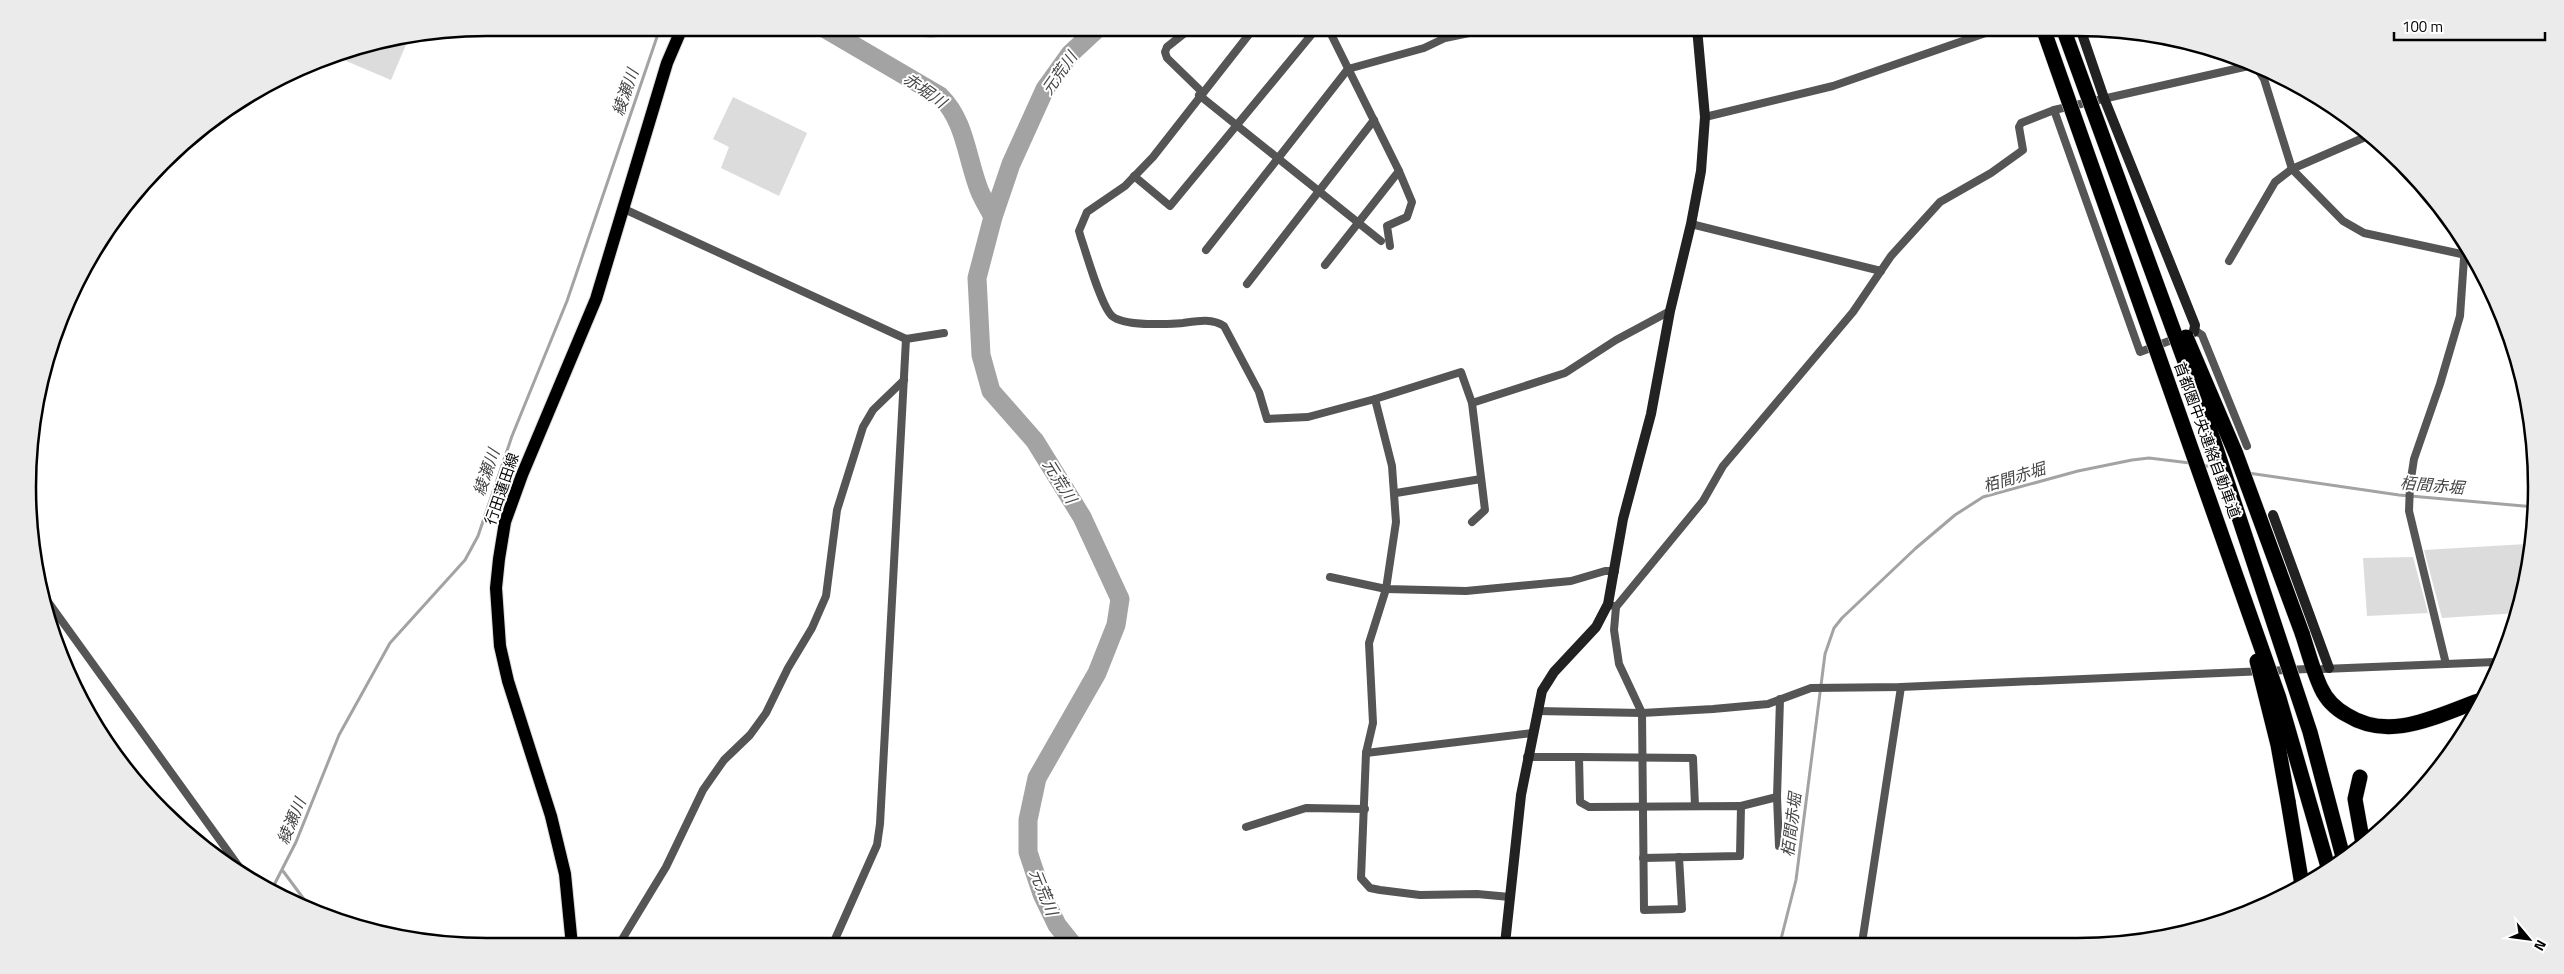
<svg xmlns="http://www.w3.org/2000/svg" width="2564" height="974" font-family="'Titillium Web','Noto Sans JP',sans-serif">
	<rect width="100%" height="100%" fill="#fff"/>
	<g fill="#dcdcdc">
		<path d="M408,40L391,80L332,55L339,52Z"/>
		<path d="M733,97L807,133L779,196L721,168L729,147L713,139Z"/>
		<path d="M2526,544L2527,568L2518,613L2442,618L2424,550Z"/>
		<path d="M2413,557L2428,613L2367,616L2363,558Z"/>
	</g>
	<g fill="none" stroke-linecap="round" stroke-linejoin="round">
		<g stroke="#a3a3a3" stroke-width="3">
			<path d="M2201,465L2217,468"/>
			<path d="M2248,473L2399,495L2535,507"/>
			<path d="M283,871L312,910"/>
			<path d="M271,891L296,842L339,735L390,643L465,560L478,536L512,436L567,301L660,28"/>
			<path d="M1780,943L1796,880L1825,654L1834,628L1842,618L1916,548L1955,515L1983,497L2078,471L2132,460L2149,458L2190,463"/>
		</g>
		<g stroke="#a3a3a3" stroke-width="19">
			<path d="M824,28L940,96C966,121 967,161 980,192C984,201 989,209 993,217"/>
			<path d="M1073,945L1057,925L1042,894L1028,852V820L1037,778L1097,673L1116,625L1120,599L1082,517L1035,441L991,391L981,355L977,278L993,217L1011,164L1045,89L1070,54L1098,28"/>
		</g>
		<g stroke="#dbdbdb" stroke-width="14">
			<g id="primary">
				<path d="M910,28L931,31L950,28"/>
				<path d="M572,946L565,874L551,816L508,681L500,646L496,588L499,559L505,522L522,475L596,299L667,63L682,28"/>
			</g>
		</g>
		<g stroke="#dbdbdb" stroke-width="16">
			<g id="highway">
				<path d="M2302,633C2308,651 2313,671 2321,688C2326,699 2336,709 2347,715C2390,742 2436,716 2478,701"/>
				<path d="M2360,777L2355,799L2363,844"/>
				<path d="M2288,801L2302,885"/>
			</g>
		</g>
		<g stroke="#555" stroke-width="8">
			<path d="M1191,28L1167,47L1165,52L1167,58L1203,93"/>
			<path d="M1254,28L1153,157L1125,186L1087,212L1079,231L1081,238C1087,255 1101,306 1112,316C1125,327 1166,324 1183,323C1197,321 1212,318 1224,326L1259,392L1267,419L1308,417L1375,399"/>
			<path d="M2255,65L2264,79L2292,169L2343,221L2364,233L2475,257"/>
			<path d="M1199,95L1381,241"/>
			<path d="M2054,110L2140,352L2177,338"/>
			<path d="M1705,117L1833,86L2000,28"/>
			<path d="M1134,176L1170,206L1317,28"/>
			<path d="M622,208L906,339L944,333"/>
			<path d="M1691,224L1881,271"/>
			<path d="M1390,246L1387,226L1407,217L1412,202L1399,171"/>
			<path d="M1206,250L1348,69L1424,48L1445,38L1493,28"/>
			<path d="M2229,261L2275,182L2292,169L2370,135"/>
			<path d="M1325,265L1399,171L1328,28"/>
			<path d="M1247,284L1374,120"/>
			<path d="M2191,333L2196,331L2202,335L2247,446"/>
			<path d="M1472,403L1485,510L1472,522"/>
			<path d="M1396,493L1481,479"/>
			<path d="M1330,577L1386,589L1466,591L1571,581L1605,571H1615"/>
			<path d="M41,592L245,875"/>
			<path d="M1608,604L1616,607L1703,501L1723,466L1853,312L1891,256L1940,202L1991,173L2023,150L2019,127L2021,123L2054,110L2253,65"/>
			<path d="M1616,607L1614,630L1619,664L1642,713L1644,910L1682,909L1679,857"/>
			<path d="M2446,664L2409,511L2410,485L2414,459L2440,384L2460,316L2465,244"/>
			<path d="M2323,669L2495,662"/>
			<path d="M1537,711L1642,713L1713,709L1768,704L1811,688L1901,687L2308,669"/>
			<path d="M1366,753L1533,733"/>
			<path d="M1527,757H1579L1580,802L1589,807L1741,806L1740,856L1643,858"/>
			<path d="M1579,757L1693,758L1695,806"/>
			<path d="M1741,806L1777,797"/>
			<path d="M1246,827L1306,808L1365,809"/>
			<path d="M1779,846L1777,797L1780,699"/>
			<path d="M1510,897L1477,894L1420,895L1380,890L1370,888L1361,878L1366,753L1373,723L1369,643L1386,589L1396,522L1392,466L1375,399L1461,372L1472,403L1565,373L1616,340L1670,311"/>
			<path d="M1862,943L1901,687"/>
			<path d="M618,946L666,867L703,790L724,760L750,735L766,713L788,668L812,628L826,596L837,510L863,427L873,410L904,380"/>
			<path d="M832,946L877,845L880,824L906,339"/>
		</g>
		<g stroke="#222" stroke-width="10">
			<path d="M2080,28L2104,98L2195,325L2194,332"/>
			<path d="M2273,515L2329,668"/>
			<path d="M1505,944L1521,795L1542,691L1554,672L1596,627L1608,604L1623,519L1651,414L1670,311L1691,224L1701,171L1705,117L1697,28"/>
		</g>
		<use href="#primary" stroke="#000" stroke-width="12"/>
		<use href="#highway" stroke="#000" stroke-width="15"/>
		<g stroke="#dbdbdb" stroke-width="16" stroke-linecap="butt">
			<g id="highway-bridge">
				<path d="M2043,28L2279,698L2328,867"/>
				<path d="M2063,28L2211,433L2310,732L2343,857"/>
				<path d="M2186,337L2236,454L2302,633"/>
				<path d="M2257,661L2278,745L2288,801"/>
			</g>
		</g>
		<use href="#highway-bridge" stroke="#000" stroke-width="15"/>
	</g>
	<g text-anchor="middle" stroke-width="4" stroke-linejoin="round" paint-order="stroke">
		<g font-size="15" fill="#000" stroke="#fff">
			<text transform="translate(2207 440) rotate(70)" y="5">首都圏中央連絡自動車道</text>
			<text transform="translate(502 489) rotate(-71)" y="5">行田蓮田線</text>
		</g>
		<g font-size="16" font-style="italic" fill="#444" stroke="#fff">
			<text transform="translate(1059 73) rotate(-55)" y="6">元荒川</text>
			<text transform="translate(925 90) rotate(35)" y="6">赤堀川</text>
			<text transform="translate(625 92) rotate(-71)" y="6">綾瀬川</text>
			<text transform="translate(486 472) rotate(-71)" y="6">綾瀬川</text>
			<text transform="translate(2014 477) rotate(-17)" y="6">栢間赤堀</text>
			<text transform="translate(1060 481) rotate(58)" y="6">元荒川</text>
			<text transform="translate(2432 485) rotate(5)" y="6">栢間赤堀</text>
			<text transform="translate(291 821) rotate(-67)" y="6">綾瀬川</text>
			<text transform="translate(1791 825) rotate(-83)" y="6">栢間赤堀</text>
			<text transform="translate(1044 892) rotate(68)" y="6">元荒川</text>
		</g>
	</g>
	<path d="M0 0H2564V974H0ZM487 36H2077A451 451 0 0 1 2528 487V487A451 451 0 0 1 2077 938H487A451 451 0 0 1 36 487V487A451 451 0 0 1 487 36Z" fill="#ebebeb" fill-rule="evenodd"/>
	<path fill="none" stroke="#000" stroke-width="2.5" d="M487 36H2077A451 451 0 0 1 2528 487V487A451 451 0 0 1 2077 938H487A451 451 0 0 1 36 487V487A451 451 0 0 1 487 36Z"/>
	<g transform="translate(2529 939) rotate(119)" stroke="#ffffff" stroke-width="4" paint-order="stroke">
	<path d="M0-4L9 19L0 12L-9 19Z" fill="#000000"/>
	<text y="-8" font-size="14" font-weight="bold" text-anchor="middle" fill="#000000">N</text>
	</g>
	<path d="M2394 32v8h151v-8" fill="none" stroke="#000000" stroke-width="2.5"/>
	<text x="2402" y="32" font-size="15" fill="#000000" stroke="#ffffff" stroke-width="4" paint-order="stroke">100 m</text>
</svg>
